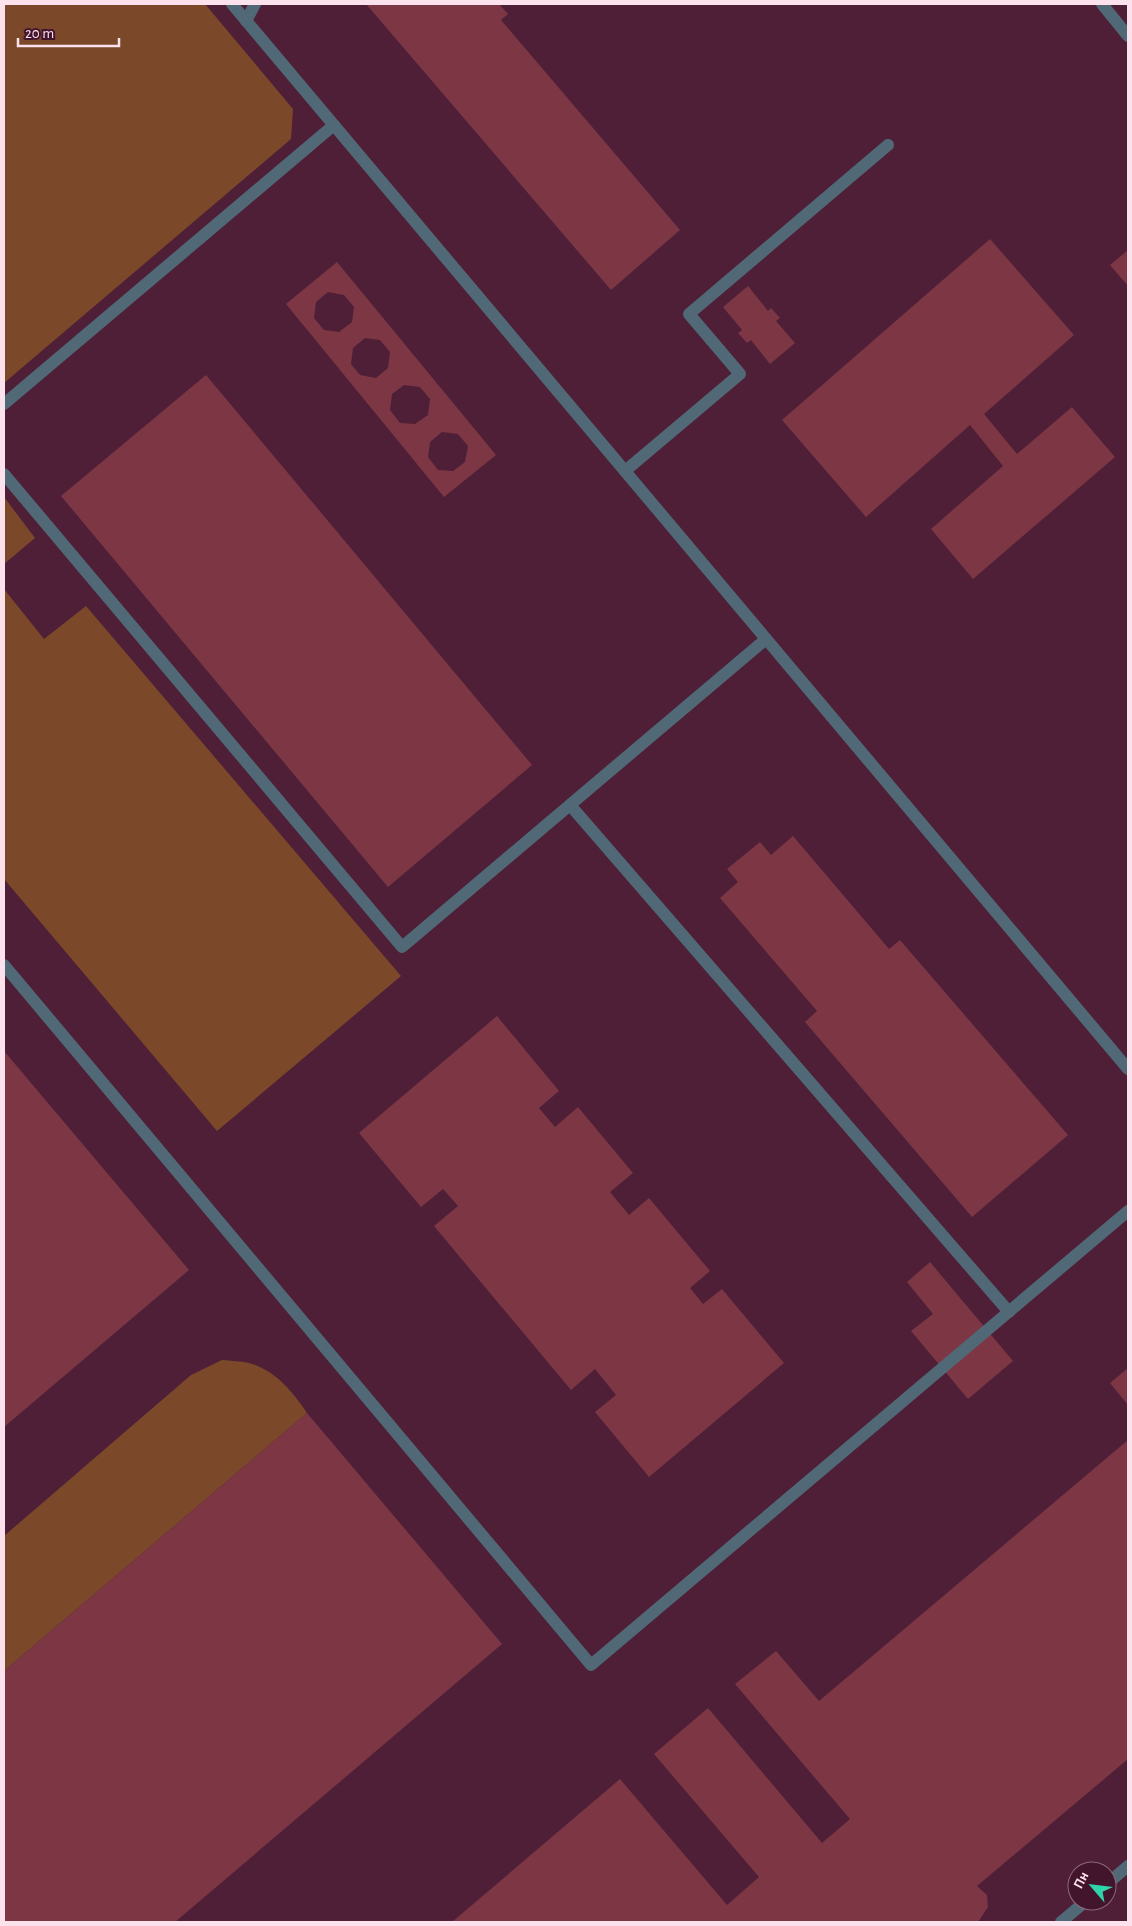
<svg xmlns="http://www.w3.org/2000/svg" width="1132" height="1926" font-family="'Alegreya Sans',sans-serif">
	<rect width="100%" height="100%" fill="#4e1f37"/>
	<g fill="#7b492a">
		<path d="M4,4H205L293,109L291,139L4,383Z"/>
		<path d="M4,497L35,538L4,564Z"/>
		<path d="M4,589L44,639L86,606L401,976L217,1131L4,879Z"/>
		<path d="M222,1360C231,1361 241,1361 249,1363C275,1370 293,1392 307,1413L4,1671V1536L191,1375Z"/>
	</g>
	<g fill="#7d3744" fill-rule="evenodd">
		<path d="M366,4H499L508,14L501,20L680,230L611,290Z"/>
		<path d="M990,239L1074,335L984,414L1017,454L1072,407L1115,457L973,579L931,529L1003,466L970,425L866,517L782,420Z"/>
		<path d="M1128,250V286L1110,265Z"/>
		<path d="M337,262L496,455L444,497L286,304ZM328,292L344,295L354,307L352,322L339,332L324,330L314,318L316,302ZM365,338L380,340L390,352L388,368L376,378L360,375L351,364L353,348ZM404,385L420,387L430,399L428,415L415,424L400,423L390,410L392,394ZM442,432L458,434L468,446L465,462L453,471L438,470L428,457L430,442Z"/>
		<path d="M748,286L768,311L771,308L780,318L776,321L795,343L770,364L751,340L747,343L738,333L742,330L723,307Z"/>
		<path d="M206,375L532,765L388,887L61,496Z"/>
		<path d="M793,836L889,949L900,940L1068,1135L972,1217L805,1022L817,1011L720,898L738,882L727,869L760,842L771,855Z"/>
		<path d="M497,1016L559,1091L539,1108L555,1127L578,1107L633,1173L610,1192L629,1215L649,1198L710,1271L690,1288L703,1304L722,1289L784,1363L649,1477L595,1412L616,1395L595,1369L571,1390L434,1226L458,1206L443,1189L421,1207L359,1133Z"/>
		<path d="M4,1051L189,1270L4,1427Z"/>
		<path d="M930,1262L1013,1361L968,1399L911,1331L933,1314L907,1282Z"/>
		<path d="M1128,1368V1405L1110,1383Z"/>
		<path d="M307,1413L502,1644L175,1922H4V1671Z"/>
		<path d="M1128,1440V1759L977,1886L987,1895L988,1907L978,1922H452L620,1779L727,1905L759,1877L654,1754L708,1708L822,1843L850,1819L735,1684L776,1651L819,1701Z"/>
	</g>
	<g fill="none" stroke-linecap="round" stroke-linejoin="round">
		<g stroke="#516976" stroke-width="12">
			<path d="M232,4L1128,1069"/>
			<path d="M1102,4L1128,36"/>
			<path d="M246,21L255,4"/>
			<path d="M4,404L334,125"/>
			<path d="M625,471L740,374L689,314L888,145"/>
			<path d="M4,474L402,947L766,639"/>
			<path d="M570,805L1009,1312"/>
			<path d="M4,965L591,1665L1128,1211"/>
			<path d="M1107,1884L1128,1866"/>
			<path d="M1061,1922L1086,1901"/>
		</g>
	</g>
	<rect width="1132" height="1926" fill="none" stroke="#fbe2ec" stroke-width="10"/>
	<g transform="translate(1092 1886) rotate(298)"><circle r="24" fill="#43152d" stroke="#8d6779"/>
	<path d="M0-4L9 19L0 12L-9 19Z" fill="#2fd4aa"/>
	<text y="-8" font-size="14" font-weight="bold" text-anchor="middle" fill="#fbe2ec">Пн</text>
	</g>
	<path d="M18 38v8h101v-8" fill="none" stroke="#fbe2ec" stroke-width="2.5"/>
	<text x="25" y="38" font-size="15" fill="#fbe2ec" stroke="#43152d" stroke-width="4" paint-order="stroke">20 m</text>
</svg>
